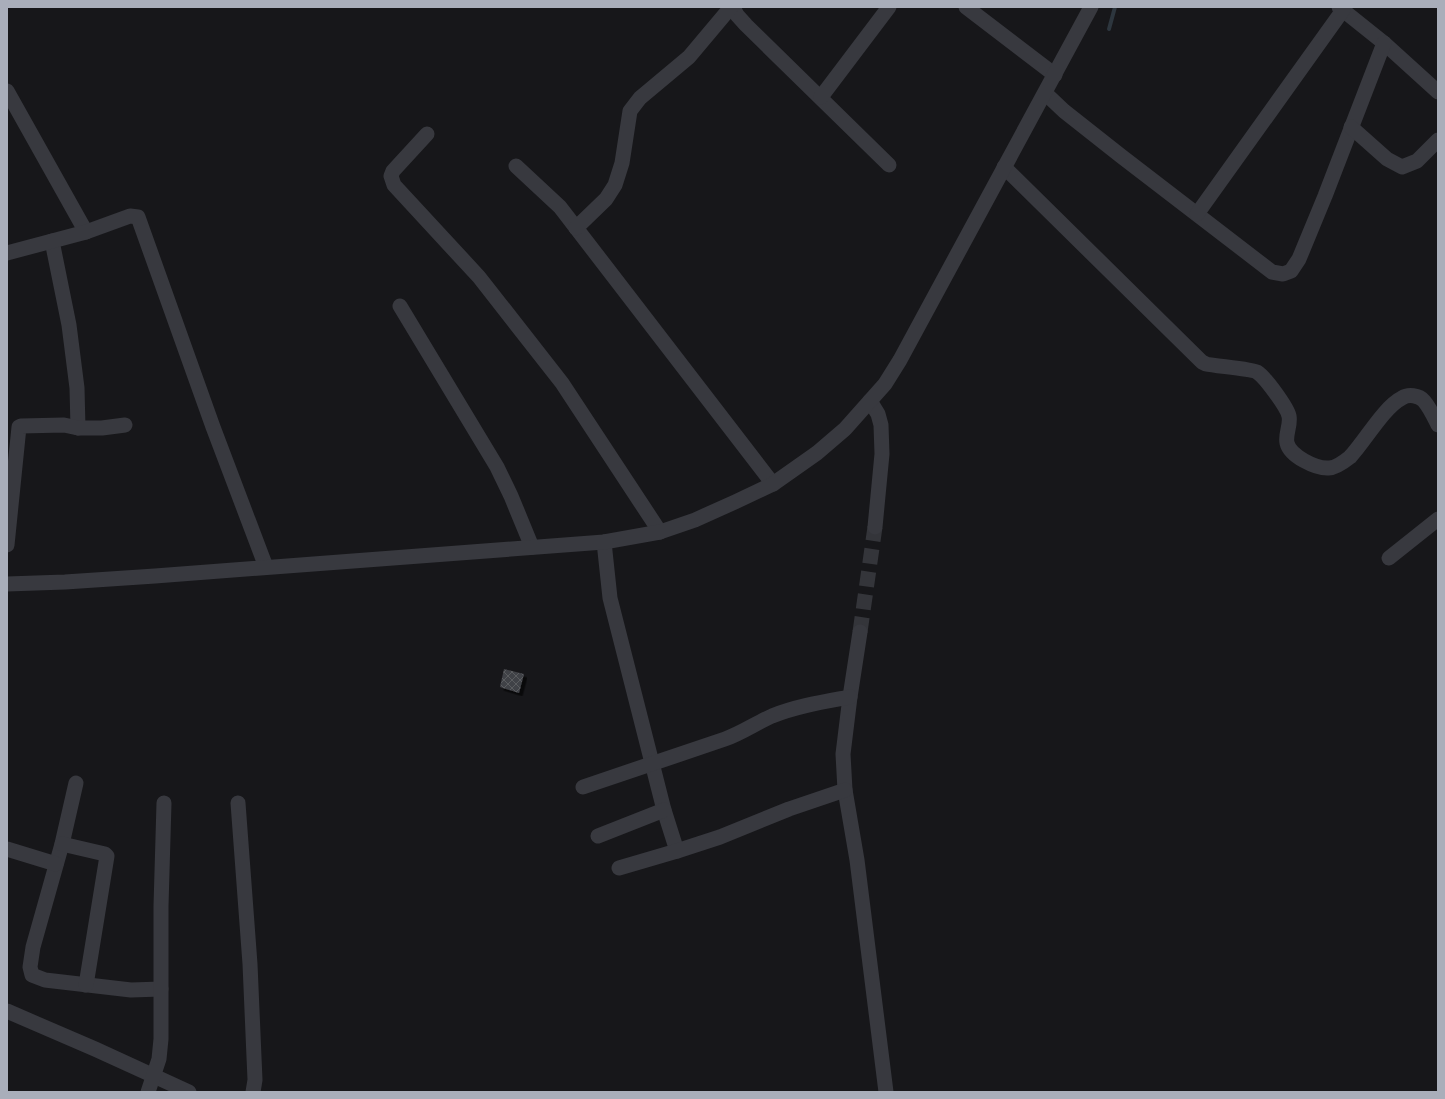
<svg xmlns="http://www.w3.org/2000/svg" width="1445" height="1099" font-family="Manrope,sans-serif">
	<defs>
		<pattern id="building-cross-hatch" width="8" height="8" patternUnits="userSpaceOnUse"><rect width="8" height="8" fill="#414247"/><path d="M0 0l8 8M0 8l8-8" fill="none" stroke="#5a5b5f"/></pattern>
		<filter id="shadow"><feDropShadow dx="3.5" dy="3.5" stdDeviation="0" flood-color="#0009"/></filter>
	</defs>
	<rect width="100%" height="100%" fill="#17171a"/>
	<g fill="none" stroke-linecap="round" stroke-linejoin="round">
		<path stroke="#2d363e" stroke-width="4" d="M1109,29L1115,7"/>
	</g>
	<path fill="url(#building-cross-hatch)" filter="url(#shadow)" d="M504,669L524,674L519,693L500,687Z"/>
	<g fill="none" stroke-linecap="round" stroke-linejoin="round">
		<path stroke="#34353a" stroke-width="15" stroke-dasharray="15 8" stroke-linecap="butt" d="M860,632L875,527"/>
		<g stroke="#38393f" stroke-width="15">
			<path d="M733,7L737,15L746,25L889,165"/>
			<path d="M966,7L1055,75"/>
			<path d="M1339,7L1384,43L1438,92"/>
			<path d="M7,91L86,232"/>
			<path d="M1045,93L1064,111L1121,156L1272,272L1283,274L1291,271L1299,259L1325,196L1384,43"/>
			<path d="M821,97L889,7"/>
			<path d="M1351,127L1387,159L1402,167L1417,161L1438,140"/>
			<path d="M427,134L393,171L391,176L394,185L479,277L562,383L660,532"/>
			<path d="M516,166L560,207L773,484"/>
			<path d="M1004,167L1202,362L1206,364C1215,366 1252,369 1257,372C1265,377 1287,407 1289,416C1291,425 1285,434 1287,443C1290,456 1316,469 1329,468C1335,468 1345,461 1350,457C1365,441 1384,407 1402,398C1408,394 1419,395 1424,401C1430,408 1434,417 1438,425"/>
			<path d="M1197,214L1343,10"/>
			<path d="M576,228L606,199L615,185L622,163L630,111L640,98L689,57L731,7"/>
			<path d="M52,241L69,325L77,388L78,428"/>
			<path d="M7,253L86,232L130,216L138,217L213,427L266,567"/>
			<path d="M400,306L497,467L511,496L532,547"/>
			<path d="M870,401L878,414L881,425L882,454L875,527"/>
			<path d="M604,542L610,598L664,810L677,851"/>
			<path d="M7,545L19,427L21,426L64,425L78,428H102L125,425"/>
			<path d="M1389,558L1438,519"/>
			<path d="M7,584L65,582L155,576L604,542L660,532L695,520L735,502L773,484L817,453L845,429L885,384L900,360L1091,7"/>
			<path d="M860,632L850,697L843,754L845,790L857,860L886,1092"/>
			<path d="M76,783L62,844L33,947L30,967L32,975L45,980L131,990L161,989"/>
			<path d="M583,787L725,739C742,733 756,723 772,716C797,706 823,702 850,697"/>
			<path d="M238,803L250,964L255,1080L253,1092"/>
			<path d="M598,836L664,810"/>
			<path d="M62,844L105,854L107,856L86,985"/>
			<path d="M7,849L56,864"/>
			<path d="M619,868L677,851L720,837L789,809L845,790"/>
			<path d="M7,1011L95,1049L189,1092"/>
			<path d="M148,1092L159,1059L161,1039V906L164,803"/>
		</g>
	</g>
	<rect width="1445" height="1099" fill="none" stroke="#a9aeba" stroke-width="16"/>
</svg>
